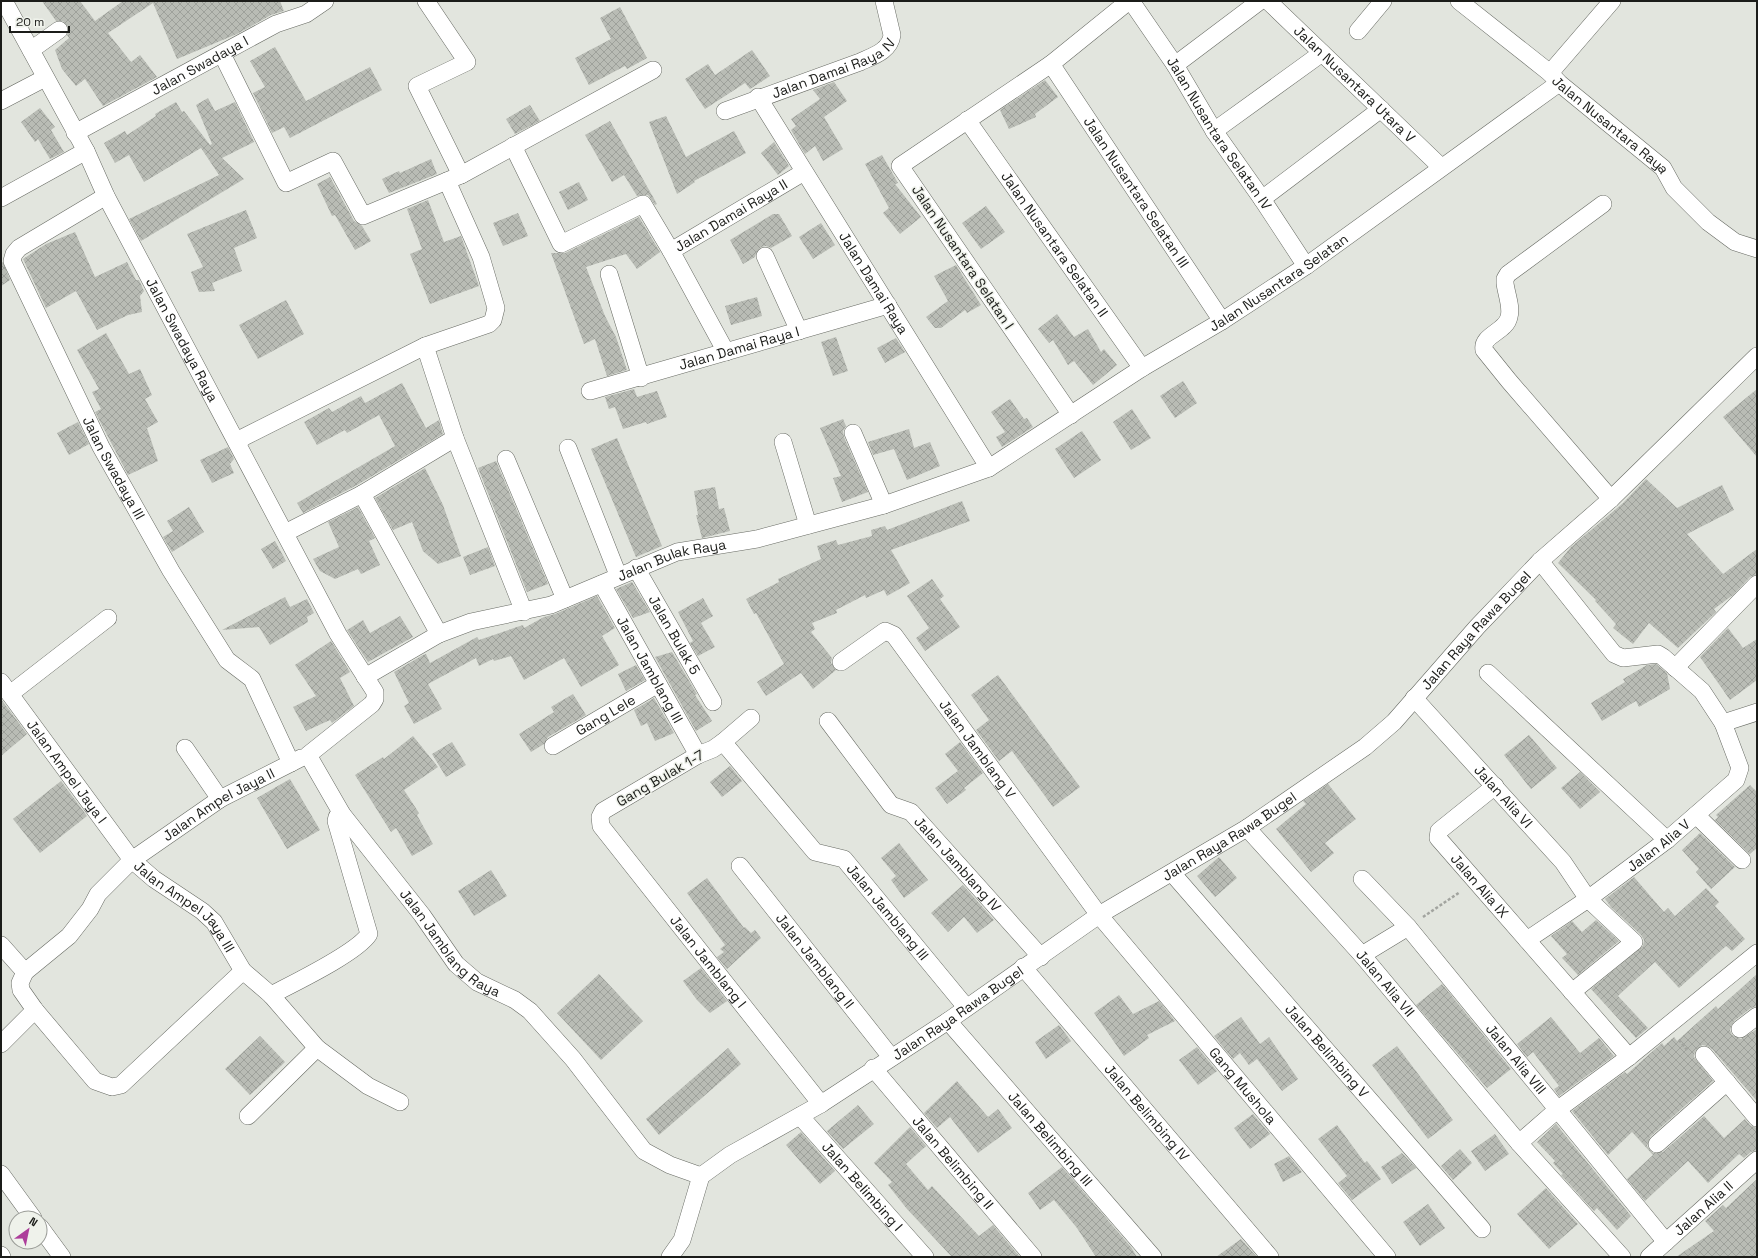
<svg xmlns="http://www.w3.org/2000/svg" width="1758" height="1258" font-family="'Space Grotesk',sans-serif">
	<defs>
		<pattern id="building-cross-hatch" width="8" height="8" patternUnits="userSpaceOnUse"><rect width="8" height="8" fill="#b9bcb5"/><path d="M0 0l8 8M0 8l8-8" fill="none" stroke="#9ea19b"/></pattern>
	</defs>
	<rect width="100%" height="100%" fill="#e2e5de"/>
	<g fill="url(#building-cross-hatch)">
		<path d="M42,1H80L95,21L123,1H280L284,11L271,15L237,34L177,59L153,3L108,33L131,62L140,55L157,77L103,106L85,79L76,86L62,69L55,50L69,38L67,35L69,29L63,21H56Z"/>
		<path d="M620,7L647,58L627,69L625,66L589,85L575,58L611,39L600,18Z"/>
		<path d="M275,47L306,101L370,67L382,90L290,138L284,127L272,133L253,93L265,87L250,61Z"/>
		<path d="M752,50L770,76L750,89L745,83L705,109L685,79L708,64L715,75Z"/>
		<path d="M1045,80L1058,97L1035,114L1036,117L1009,129L1000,110Z"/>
		<path d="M834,82L847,101L824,117L843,149L823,161L815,146L805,154L791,130L796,126L791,119L820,99L813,90Z"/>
		<path d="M208,98L215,111L235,102L254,142L222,158L244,179L141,241L129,219L219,175L201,148L144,182L129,155L115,163L104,143L125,131L127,135L156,116L155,114L176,102L182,112L184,111L210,145L212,144L196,105Z"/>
		<path d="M530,105L540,121L515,134L506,119Z"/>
		<path d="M40,108L55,127L51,130L64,152L50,159L38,139L35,142L21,122Z"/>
		<path d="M666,116L686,157L734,131L746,153L694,181L695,182L677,194L649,122Z"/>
		<path d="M610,121L657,204L655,205L648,195L637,196L624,175L612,182L585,135Z"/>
		<path d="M774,142L789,166L778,175L761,153Z"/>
		<path d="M882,155L898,183L895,184L921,217L900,234L883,213L889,208L865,164Z"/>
		<path d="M431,159L437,174L389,193L382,179L399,171L400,173Z"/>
		<path d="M330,177L354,221L362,226L371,241L355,250L335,215L332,216L317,184Z"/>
		<path d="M579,182L588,200L568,210L559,192Z"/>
		<path d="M428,200L444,242L461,236L479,286L430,304L410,254L422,249L407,209Z"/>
		<path d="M986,206L1005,232L981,249L962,223Z"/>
		<path d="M246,210L257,238L234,248L242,271L212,283L215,291L199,292L191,272L203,267L187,234Z"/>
		<path d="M518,213L528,236L503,246L493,223Z"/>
		<path d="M773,214H779L792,236L771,248L766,246L761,247L757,251L755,257L743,264L730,240Z"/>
		<path d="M639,217L660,252L637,269L626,254L586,267L605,316L616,337L627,370L607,376L595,339L584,344L551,253H565Z"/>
		<path d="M821,223L835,245L813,259L799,237Z"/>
		<path d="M75,232L95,277L127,262L136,280H139L144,291L140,296L142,312L128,315L97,330L76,291L46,308L23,259L46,244Z"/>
		<path d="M3,262L10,280L1,286V263Z"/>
		<path d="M956,265L981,305L967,313L965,310L941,328H935L926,317L948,301L934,276Z"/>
		<path d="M757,297L762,316L731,325L725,306Z"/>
		<path d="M286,300L304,334L258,359L239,325Z"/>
		<path d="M1057,314L1074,337L1088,329L1101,352L1104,349L1117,365L1093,385L1074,361L1068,365L1053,340L1049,343L1038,329Z"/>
		<path d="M106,333L129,374L140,369L152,395L145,399L158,422L147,428L158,461L128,475L95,412L101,409L92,392L99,389L77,350Z"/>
		<path d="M836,337L848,371L833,376L821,342Z"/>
		<path d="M896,338L905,352L885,363L877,348Z"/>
		<path d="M1183,381L1197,403L1175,418L1160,396Z"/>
		<path d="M402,383L426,428L439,420L443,434L357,485L303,513L297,503L395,446L379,415L347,433L345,430L317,445L304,422L329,408L332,412L361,396L365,403Z"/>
		<path d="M634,389L637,397L657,391L667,417L647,424L646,422L623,429L615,407L609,409L605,397Z"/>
		<path d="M1757,389V457L1723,417Z"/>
		<path d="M1010,399L1024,419L1027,418L1033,427L1002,447L996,437L1005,432L991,412Z"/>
		<path d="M1132,409L1151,438L1131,450L1113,422Z"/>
		<path d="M843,419L846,426L843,431L844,437L868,492L842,502L833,478L841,476L820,428Z"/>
		<path d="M78,422L89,444L69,455L57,433Z"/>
		<path d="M909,429L914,448L930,442L940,466L907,480L894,449L873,455L868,442Z"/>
		<path d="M1082,431L1101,460L1074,478L1055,449Z"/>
		<path d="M617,438L662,546L636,557L591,449Z"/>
		<path d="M228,447L234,459L230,464L234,473L212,483L200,460Z"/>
		<path d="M496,461L548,584L527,592L478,468Z"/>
		<path d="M425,468L443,505L461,556L438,564L423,551L412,522L393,530L375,498Z"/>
		<path d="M1646,479L1677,508L1722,485L1734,510L1687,534L1723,574L1757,549V574L1750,577L1733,595L1714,609L1716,612L1678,648L1649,623L1633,644L1613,628L1616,624L1595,601L1596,600L1558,563L1571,547L1623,503Z"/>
		<path d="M715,487L719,509L724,508L730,531L702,538L696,515H698L694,491Z"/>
		<path d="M962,501L970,521L891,550L910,583L887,596L884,590L866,598L865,595L836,610L837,613L812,623L815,629L811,632L832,658L831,663L836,670L813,689L801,673L766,696L757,682L784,664L756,613L754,614L746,599L779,582L778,579L821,559L817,546L836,540L838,545L872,536L871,530L885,526L887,530Z"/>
		<path d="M189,507L204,532L172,552L163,537L173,531L167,521Z"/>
		<path d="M358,507L375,538L369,541L380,565L361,574L358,569L335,579L320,571L313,559L339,547L328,522Z"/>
		<path d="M275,541L286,561L273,569L261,549Z"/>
		<path d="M488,547L495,566L470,575L463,557Z"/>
		<path d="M932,579L944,596L940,599L960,627L925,651L916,638L929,628L907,596Z"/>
		<path d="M632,582L650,612L633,618L616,589Z"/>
		<path d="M597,596L615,628L602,636L619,665L581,687L564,658L524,680L511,656L494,661L493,659L479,666L476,658L428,684L442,709L414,724L404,706L409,703L394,672L423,655L426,654L430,663L477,637L479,640L523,625L524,628L544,617L555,614Z"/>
		<path d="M285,597L290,607L307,599L314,613L307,617L308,622L270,645L259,627L222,630Z"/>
		<path d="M703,598L713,616L701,623L715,647L698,656L690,643L693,641L678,612Z"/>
		<path d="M400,616L413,637L368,662L347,630L363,620L370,633Z"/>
		<path d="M1728,628L1743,648L1757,639V680L1730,700L1700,657Z"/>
		<path d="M331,641L350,672L340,678L354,706L332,723L330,720L306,731L293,707L316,696L295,665Z"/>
		<path d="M672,652L697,694L695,695L712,721L696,731L655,657Z"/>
		<path d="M1656,664L1667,673L1670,689L1639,707L1636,701L1602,721L1591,703L1625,682L1623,679L1647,665Z"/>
		<path d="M636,665L645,680L626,691L618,674Z"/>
		<path d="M998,675L1080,787L1053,807L1012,751L999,761L976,730L989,720L971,695Z"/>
		<path d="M573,694L586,715L548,737L544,744L531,752L519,734L554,712L551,707Z"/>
		<path d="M654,698L674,733L655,741L647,723L641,726L634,710Z"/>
		<path d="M1,699L27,734L1,756Z"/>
		<path d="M1529,735L1557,768L1531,789L1504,755Z"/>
		<path d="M413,736L438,767L404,790L419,813L417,815L433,844L412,856L396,828L391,832L355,775L383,757L384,759Z"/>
		<path d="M452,742L466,765L446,777L432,754Z"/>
		<path d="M960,742L983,773L964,788L966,790L947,804L935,788L958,771L945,754Z"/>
		<path d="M730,766L742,781L722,797L710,782Z"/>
		<path d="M1580,772L1600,792L1580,809L1561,788Z"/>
		<path d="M290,779L320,830L287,849L257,798Z"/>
		<path d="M61,781L87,816L40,853L13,819Z"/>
		<path d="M1328,784L1356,819L1325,843L1334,853L1311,872L1276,829L1306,804L1303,801Z"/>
		<path d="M1750,785L1757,792V848L1750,854L1715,820L1718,817L1716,815Z"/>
		<path d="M1700,833L1735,867L1711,889L1696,872L1699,869L1682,850Z"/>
		<path d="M899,843L928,880L904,898L891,880L896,876L881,858Z"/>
		<path d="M1219,857L1237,878L1215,897L1197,876Z"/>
		<path d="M491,870L507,896L474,916L458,891Z"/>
		<path d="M1634,877L1664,912L1668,908L1675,916L1706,888L1719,902L1715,906L1745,939L1732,951L1726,946L1679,988L1655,962L1620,994L1618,996L1648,1028L1636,1038L1591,989L1643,946L1644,940L1641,935L1611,907L1605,899Z"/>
		<path d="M707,878L744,928L745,927L751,933L755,930L761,938L727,969L717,957L724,952L720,949L725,945L687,893Z"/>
		<path d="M963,885L994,920L977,933L964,917L948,932L931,913Z"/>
		<path d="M1596,920L1619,941L1578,975L1562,958L1567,954L1551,936L1572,921L1582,932Z"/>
		<path d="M701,968L727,1001L710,1013L697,1000L683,981Z"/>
		<path d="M599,974L643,1021L601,1060L557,1013Z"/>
		<path d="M1757,974V1006L1751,1008L1734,1021L1730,1030L1732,1035L1741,1039L1757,1029V1101L1712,1049L1707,1046L1702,1045L1695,1051L1694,1057L1713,1081L1650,1137L1647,1146L1653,1153L1663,1152L1704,1116L1724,1138L1745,1119L1750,1125L1757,1128V1150L1751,1152L1744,1158L1739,1154L1708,1183L1688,1161L1645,1201L1627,1179L1653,1155L1632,1132L1608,1155L1572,1111L1625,1072L1627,1074L1662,1043L1664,1046L1674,1037L1677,1041L1716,1006L1718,1009Z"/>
		<path d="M1442,984L1511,1069L1487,1088L1416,1005Z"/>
		<path d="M1119,995L1133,1014L1159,1001L1175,1021L1147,1035L1149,1038L1124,1056L1094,1013Z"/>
		<path d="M1241,1017L1260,1044L1269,1037L1298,1079L1282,1091L1257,1059L1249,1065L1240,1053L1233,1059L1214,1036Z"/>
		<path d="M1551,1017L1580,1053L1599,1038L1614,1056L1559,1096L1554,1089L1559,1086L1533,1052L1527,1057L1517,1044Z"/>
		<path d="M1059,1025L1071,1041L1046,1059L1035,1042Z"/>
		<path d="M260,1036L285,1062L250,1095L225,1069Z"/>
		<path d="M1397,1046L1453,1120L1428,1139L1372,1065Z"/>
		<path d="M1197,1047L1217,1071L1198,1085L1179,1060Z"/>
		<path d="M728,1048L741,1064L659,1135L646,1119Z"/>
		<path d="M957,1081L988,1117L998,1109L1012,1128L978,1153L950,1117L937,1128L924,1113Z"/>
		<path d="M858,1105L874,1124L843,1149L827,1131Z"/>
		<path d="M1253,1114L1270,1134L1250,1149L1234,1128Z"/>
		<path d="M1556,1124L1631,1216L1617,1230L1597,1208L1594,1211L1561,1175L1563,1174L1553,1163L1555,1161L1537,1142Z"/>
		<path d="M1337,1125L1365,1163L1367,1161L1381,1179L1352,1200L1338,1183L1347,1176L1318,1139Z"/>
		<path d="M910,1127L926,1146L906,1164L928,1190L932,1186L979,1236L993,1225L1020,1257H952L907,1209L888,1185L892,1182L874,1163Z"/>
		<path d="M801,1132L835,1171L820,1184L786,1145Z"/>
		<path d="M1495,1134L1509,1154L1485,1171L1471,1151Z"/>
		<path d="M1460,1149L1472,1163L1453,1180L1441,1166Z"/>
		<path d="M1402,1153L1416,1168L1392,1184L1381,1167Z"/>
		<path d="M1289,1156L1302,1172L1283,1182L1274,1164Z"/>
		<path d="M1062,1167L1131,1247L1137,1257H1096L1077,1228L1054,1200L1040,1210L1028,1193Z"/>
		<path d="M1757,1179V1257H1676L1714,1231L1705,1221L1723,1205L1726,1208Z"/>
		<path d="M1546,1188L1578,1224L1549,1249L1517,1214Z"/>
		<path d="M1428,1204L1445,1228L1420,1246L1403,1222Z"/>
		<path d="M1241,1239L1256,1256L1216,1257Z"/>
	</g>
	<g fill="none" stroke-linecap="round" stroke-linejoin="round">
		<g stroke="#676a63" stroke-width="18">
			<g id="minor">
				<path id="s1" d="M4,1L86,151L106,196L338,634L375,692V699L372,704L308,755L342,814L422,915L456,964L477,982L515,1000L530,1011L573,1059L644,1151L670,1165L701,1176"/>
				<path d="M426,1L467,62L417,86L461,175"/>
				<path id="s2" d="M1131,1L1175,65L1214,131L1262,199L1306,266"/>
				<path id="s3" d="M1268,1L1441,167"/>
				<path id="s4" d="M1459,1L1550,73L1559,83L1663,168L1674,188L1708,222L1735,242L1757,249"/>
				<path d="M1358,31L1383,1"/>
				<path d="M31,50L59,30"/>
				<path d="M222,54L286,183L333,161L363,216L461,175L653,70"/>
				<path id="s5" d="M1051,64L1222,321"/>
				<path d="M1175,65L1260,1"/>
				<path d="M1550,73L1612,1"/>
				<path id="s6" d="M758,97L989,468"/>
				<path d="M1,101L45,78"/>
				<path id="s7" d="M725,111L860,62C873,56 890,51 892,35L884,1"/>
				<path id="s8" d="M967,120L1142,368"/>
				<path d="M1214,131L1322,53"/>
				<path id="s9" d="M75,133L276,24L306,14L325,1"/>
				<path id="s10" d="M513,146L561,244L643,204L671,251L804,172"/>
				<path id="s11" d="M106,196L19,248L14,254L12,261L101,447L171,571L227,660L252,679L291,763"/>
				<path d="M1,198L86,151"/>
				<path d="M1262,199L1381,109"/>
				<path d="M1603,204L1508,274L1505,279V283C1506,293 1512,307 1509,317C1506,332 1481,335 1484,350L1509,381L1611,499"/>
				<path d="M671,251L726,352"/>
				<path d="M765,256L799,331"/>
				<path d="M609,274L641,378"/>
				<path d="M425,346L489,324L493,320L496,308L481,257L447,181"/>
				<path id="s12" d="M590,391L888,305"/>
				<path d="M1071,415L900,166L1051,64L1129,1"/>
				<path d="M853,433L884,505"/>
				<path d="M237,442L244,437L425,346L455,438L524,612"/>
				<path d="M783,442L808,525"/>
				<path d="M568,448L618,575"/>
				<path d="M506,459L565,599"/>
				<path d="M362,494L439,634"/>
				<path d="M285,533L362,494L455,438"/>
				<path d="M1540,561L1614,654L1623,658L1658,654L1663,657L1702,691L1723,723L1757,712"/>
				<path id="s13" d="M636,568L713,702"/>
				<path id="s14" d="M602,584L698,755"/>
				<path id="s15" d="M841,662L885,631L894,635L1099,915L1387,1257"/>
				<path d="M1675,668L1757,584"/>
				<path d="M1488,673L1667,840"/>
				<path id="s16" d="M365,677L439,634L471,622L551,605L677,552L757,539L884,505L989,468L1142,368L1222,321L1306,266L1559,83"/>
				<path id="s17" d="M1,682L132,860L154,879L202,911L214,922L243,971L271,995L317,1048L368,1086L400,1102"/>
				<path d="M10,694L108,618"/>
				<path id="s18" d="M1414,698L1563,862L1588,899L1634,942L1572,992"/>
				<path id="s19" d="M751,718L723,742L713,749L698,755L603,811L600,817L601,826L821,1104"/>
				<path id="s20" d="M828,721L891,805L911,812L1041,957"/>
				<path id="s21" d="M723,742L815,852L844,859L966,1007"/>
				<path id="s22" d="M553,746L658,684"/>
				<path d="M185,748L220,799"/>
				<path id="s23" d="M1495,786L1439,831L1438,838L1629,1057"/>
				<path d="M1696,815L1742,860"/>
				<path id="s24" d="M1247,828L1362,955L1519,1143L1622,1257"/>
				<path id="s25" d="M740,866L891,1057"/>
				<path id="s26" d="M1172,873L1482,1229"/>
				<path id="s27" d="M1362,879L1408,927L1666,1242"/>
				<path id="s28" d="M1527,940L1588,899L1667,840L1736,780L1740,768L1723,723"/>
				<path d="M1,945L25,972"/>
				<path d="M1362,955L1408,927"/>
				<path id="s29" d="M1023,967L1270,1257"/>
				<path id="s30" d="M243,971L121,1085L112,1087L95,1081L35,1010L21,990L20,983L25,972L69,936L90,909L98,894L132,860L220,799L301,758"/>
				<path d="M271,995C294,983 357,953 369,934L336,821L337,817L342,814"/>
				<path id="s31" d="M948,1021L1153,1257"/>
				<path d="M1740,1029L1757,1016"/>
				<path d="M1,1044L35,1010"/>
				<path d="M1704,1055L1757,1118"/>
				<path id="s32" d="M873,1068L1033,1257"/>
				<path d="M248,1116L317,1048"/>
				<path id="s33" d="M800,1116L925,1257"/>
				<path d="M1519,1143L1557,1110L1629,1057L1757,953"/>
				<path d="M1657,1144L1727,1082"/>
				<path d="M1,1174L33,1218"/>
				<path d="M40,1227L62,1257"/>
				<path d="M1,1255L2,1257"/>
				<path id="s34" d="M670,1257L682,1240L701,1176L730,1155L821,1104L948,1021L1099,915L1247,828L1365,747L1394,722L1477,627L1540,561L1611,499L1757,356"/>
				<path id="s35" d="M1649,1257L1757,1160"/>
			</g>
		</g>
		<g stroke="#a2a49f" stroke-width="2.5" stroke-dasharray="3 2" stroke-linecap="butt">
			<path d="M1423,917L1460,892"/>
			<path d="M1679,1040L1687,1050"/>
		</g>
		<use href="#minor" stroke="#fff" stroke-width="17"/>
	</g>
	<g text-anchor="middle" stroke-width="3" stroke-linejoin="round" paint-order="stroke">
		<g font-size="14" fill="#1b1c19" stroke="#eff2eb">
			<text dy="5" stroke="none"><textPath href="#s7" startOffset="117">Jalan Damai Raya IV</textPath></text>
			<text dy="5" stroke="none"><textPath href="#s9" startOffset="142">Jalan Swadaya I</textPath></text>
			<text dy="5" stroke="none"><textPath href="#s3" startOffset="120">Jalan Nusantara Utara V</textPath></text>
			<text dy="5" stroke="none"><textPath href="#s4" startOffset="196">Jalan Nusantara Raya</textPath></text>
			<text dy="5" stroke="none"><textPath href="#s2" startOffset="159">Jalan Nusantara Selatan IV</textPath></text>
			<text dy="5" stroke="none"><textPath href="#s5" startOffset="154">Jalan Nusantara Selatan III</textPath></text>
			<text dy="5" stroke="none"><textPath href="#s10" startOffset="325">Jalan Damai Raya II</textPath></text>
			<text dy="5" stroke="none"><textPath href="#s8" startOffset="152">Jalan Nusantara Selatan II</textPath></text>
			<text transform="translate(963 257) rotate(56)" y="5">Jalan Nusantara Selatan I</text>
			<text dy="5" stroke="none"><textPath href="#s16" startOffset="1006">Jalan Nusantara Selatan</textPath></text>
			<text dy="5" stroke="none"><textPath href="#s6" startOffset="219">Jalan Damai Raya</textPath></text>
			<text dy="5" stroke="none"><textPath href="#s1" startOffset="383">Jalan Swadaya Raya</textPath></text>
			<text dy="5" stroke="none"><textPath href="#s12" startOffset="155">Jalan Damai Raya I</textPath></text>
			<text dy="5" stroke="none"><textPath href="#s11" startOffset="347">Jalan Swadaya III</textPath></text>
			<text dy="5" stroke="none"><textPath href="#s16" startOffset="331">Jalan Bulak Raya</textPath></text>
			<text dy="5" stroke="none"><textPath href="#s34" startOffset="1040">Jalan Raya Rawa Bugel</textPath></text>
			<text dy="5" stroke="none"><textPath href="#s13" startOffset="77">Jalan Bulak 5</textPath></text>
			<text dy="5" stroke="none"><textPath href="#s14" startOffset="98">Jalan Jamblang III</textPath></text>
			<text dy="5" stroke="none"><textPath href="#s22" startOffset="61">Gang Lele</textPath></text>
			<text dy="5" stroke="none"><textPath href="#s15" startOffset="205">Jalan Jamblang V</textPath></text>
			<text dy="5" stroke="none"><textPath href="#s17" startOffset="111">Jalan Ampel Jaya I</textPath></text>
			<text transform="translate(660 778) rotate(-30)" y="5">Gang Bulak 1-7</text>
			<text dy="5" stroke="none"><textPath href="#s18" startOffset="133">Jalan Alia VI</textPath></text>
			<text dy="5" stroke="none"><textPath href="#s30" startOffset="590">Jalan Ampel Jaya II</textPath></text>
			<text dy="5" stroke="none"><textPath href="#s34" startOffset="716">Jalan Raya Rawa Bugel</textPath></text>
			<text dy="5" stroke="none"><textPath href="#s28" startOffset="162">Jalan Alia V</textPath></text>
			<text dy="5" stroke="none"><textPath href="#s20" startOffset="196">Jalan Jamblang IV</textPath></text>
			<text dy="5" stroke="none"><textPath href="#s23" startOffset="142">Jalan Alia IX</textPath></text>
			<text dy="5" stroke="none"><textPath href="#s17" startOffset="292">Jalan Ampel Jaya III</textPath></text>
			<text dy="5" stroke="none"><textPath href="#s21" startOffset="242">Jalan Jamblang III</textPath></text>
			<text dy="5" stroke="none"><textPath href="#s1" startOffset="1117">Jalan Jamblang Raya</textPath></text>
			<text dy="5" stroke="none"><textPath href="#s19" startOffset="364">Jalan Jamblang I</textPath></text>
			<text dy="5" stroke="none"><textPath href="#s25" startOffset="121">Jalan Jamblang II</textPath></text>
			<text dy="5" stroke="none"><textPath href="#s24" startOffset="208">Jalan Alia VII</textPath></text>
			<text dy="5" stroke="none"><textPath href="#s34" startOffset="392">Jalan Raya Rawa Bugel</textPath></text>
			<text dy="5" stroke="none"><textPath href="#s26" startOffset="236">Jalan Belimbing V</textPath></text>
			<text dy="5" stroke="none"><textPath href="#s27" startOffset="237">Jalan Alia VIII</textPath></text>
			<text dy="5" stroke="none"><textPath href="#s15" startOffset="634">Gang Mushola</textPath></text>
			<text dy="5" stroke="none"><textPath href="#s29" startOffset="191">Jalan Belimbing IV</textPath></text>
			<text dy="5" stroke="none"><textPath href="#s31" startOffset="156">Jalan Belimbing III</textPath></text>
			<text dy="5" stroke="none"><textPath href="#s32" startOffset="124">Jalan Belimbing II</textPath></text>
			<text dy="5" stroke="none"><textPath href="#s33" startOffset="94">Jalan Belimbing I</textPath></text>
			<text dy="5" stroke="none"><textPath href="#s35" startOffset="73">Jalan Alia II</textPath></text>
		</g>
	</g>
	<rect width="1758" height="1258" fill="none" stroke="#1b1c19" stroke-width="4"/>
	<g transform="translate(28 1230) rotate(33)"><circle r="19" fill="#eff2eb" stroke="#9a9c97"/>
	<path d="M0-3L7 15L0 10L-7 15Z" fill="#ad3e9b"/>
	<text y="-6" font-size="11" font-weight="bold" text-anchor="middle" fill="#1b1c19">N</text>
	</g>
	<path d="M10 26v6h59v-6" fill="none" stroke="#1b1c19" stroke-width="2"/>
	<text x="16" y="26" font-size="12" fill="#1b1c19" stroke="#eff2eb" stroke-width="3" paint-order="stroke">20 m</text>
</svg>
